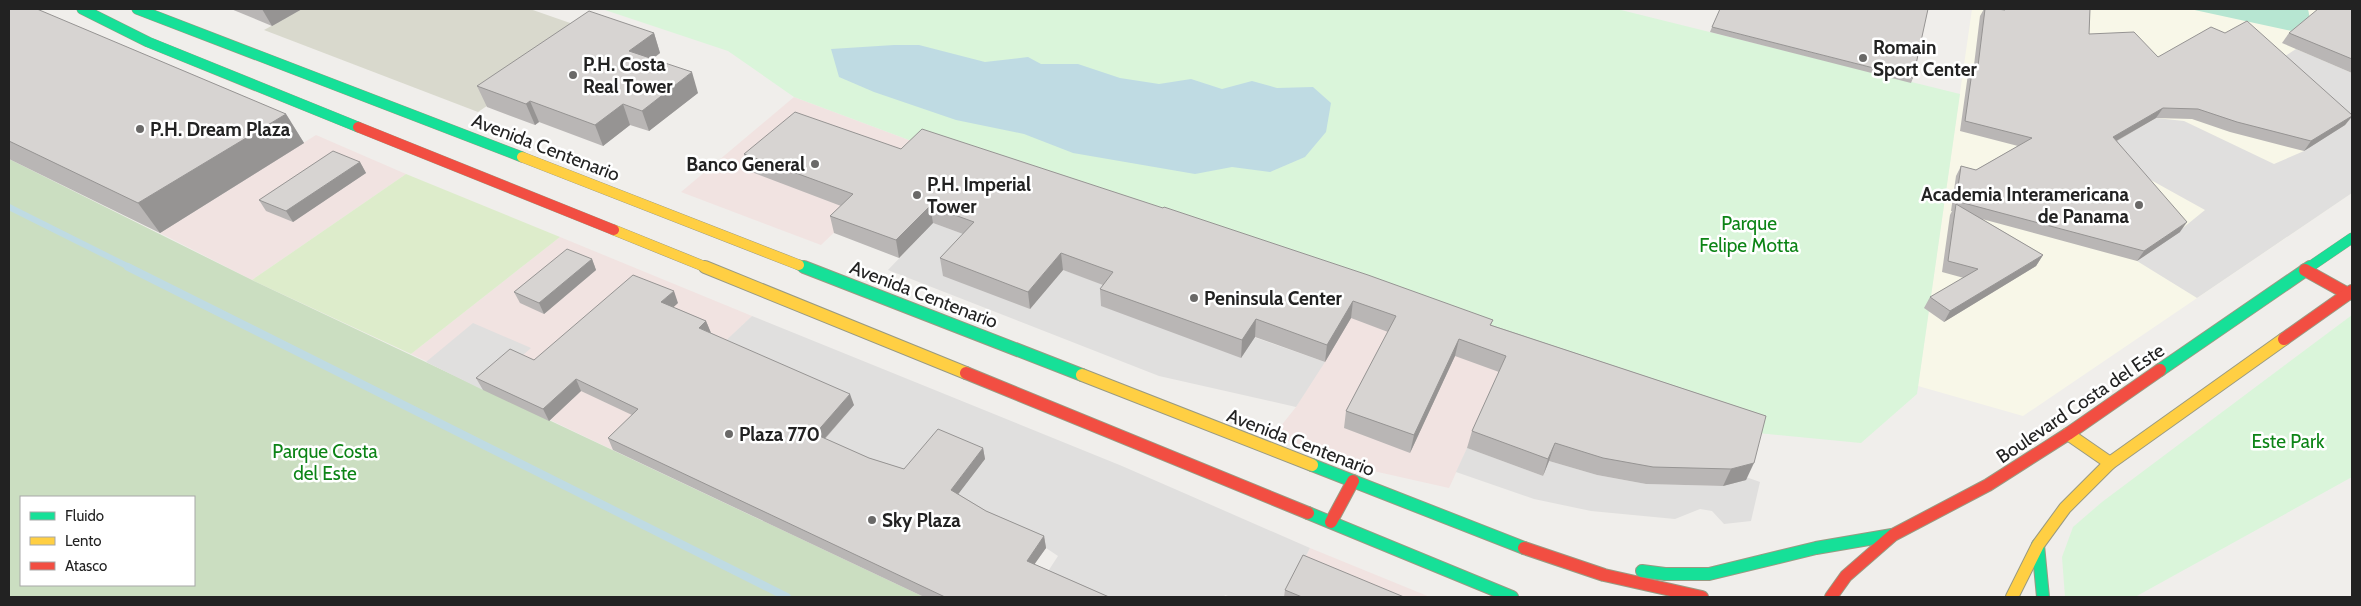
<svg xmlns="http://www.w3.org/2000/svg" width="2361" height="606" font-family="Cabin,sans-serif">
	<rect width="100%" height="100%" fill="#f0eeeb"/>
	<g fill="#f1e3e1">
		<path d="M794,97L925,146L821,245L681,192Z"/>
		<path d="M316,135L406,174L252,280L160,233Z"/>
		<path d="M560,237L752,316L613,450L411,354Z"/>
		<path d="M1366,293L1515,344L1449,488L1360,468L1273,436L1296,407Z"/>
		<path d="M1310,548L1430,597H1285Z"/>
	</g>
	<path fill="#f8f7e8" d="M1972,9H2352V193L2023,416L1918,386Z"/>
	<path fill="#d9d9cd" d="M302,9H530L596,32L478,112L264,30Z"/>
	<path fill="#ddeccb" d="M406,174L560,237L411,354L252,280Z"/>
	<path fill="#cbdec1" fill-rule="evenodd" d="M9,159L252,280L924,597H9ZM21,497H194V585H21Z"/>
	<g fill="#daf5da">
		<path d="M602,9H1617L1960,94L1917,394L1861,443L1758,433L925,146L794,97L728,51Z"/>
		<path d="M2352,315V477L2135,597H2065L2062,557L2073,527L2102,502Z"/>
	</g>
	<path fill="#b7e6d2" d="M2190,9H2308L2310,20L2296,32Z"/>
	<g fill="#e0dfde">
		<path d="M2296,49L2352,73V193L2197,298L2137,261L2173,236L2205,210L2122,164L2115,142L2156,118L2184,121L2274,164L2304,151L2305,142L2276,62Z"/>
		<path d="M933,223L977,239L1030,309L1063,270L1325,362L1296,407L1159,376L888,270Z"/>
		<path d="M752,316L1122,466L1310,548L1285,597H1231L1225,595L1224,597H1085L1043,579L1058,556L1046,548L953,501L985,459L907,481L872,470L702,363Z"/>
		<path d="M473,323L531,348L483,390L426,362Z"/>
		<path d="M1467,448L1543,476L1549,461L1597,475L1646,484L1723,486L1745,480L1746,477L1760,482L1751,521L1724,524L1712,511L1700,509L1675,519L1591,511L1534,499L1456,472Z"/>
	</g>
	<path fill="#bfdbe3" d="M894,45H919L985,62L1028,57L1041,64H1078L1120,78L1159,84L1191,79L1222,89L1252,81L1277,88L1313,87L1331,103L1326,132L1305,157L1270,172L1232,167L1195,174L1073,153L1024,134L956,120L874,92L839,77L831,49Z"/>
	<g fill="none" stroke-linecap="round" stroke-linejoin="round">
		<path stroke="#bfdbe3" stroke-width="6" d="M9,207L131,268"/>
		<path stroke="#bfdbe3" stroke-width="8" d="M128,267L787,597"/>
		<g stroke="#999a82" stroke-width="11">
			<g id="fast-far1">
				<path d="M82,9L148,42L358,127"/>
				<path d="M137,9L522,157"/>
				<path d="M799,265L807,268"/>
				<path d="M2308,268L2352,238"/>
			</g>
		</g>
		<g stroke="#999a82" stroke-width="14">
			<g id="fast">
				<path d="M804,267L1082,375"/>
				<path d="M2160,370L2310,267"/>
				<path d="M1312,465L1524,548"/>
				<path d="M1308,513L1512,597"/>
				<path d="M2038,545L2043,597"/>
				<path d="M1642,571L1665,574H1709L1816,548L1892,535"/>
			</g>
		</g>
		<g stroke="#999a82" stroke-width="11">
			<g id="slow-far1">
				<path d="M522,157L799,265"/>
				<path d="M614,230L708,268"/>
			</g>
		</g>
		<g stroke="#999a82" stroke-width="14">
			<g id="slow">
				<path d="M705,267L966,373"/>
				<path d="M1082,375L1312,465"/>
				<path d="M2068,434L2110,463"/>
				<path d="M2012,597L2038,545L2065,508L2110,463L2284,339"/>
			</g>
		</g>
		<g stroke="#999a82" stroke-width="11">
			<path id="jam-far1" d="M358,127L614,230"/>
		</g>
		<g stroke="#999a82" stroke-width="14">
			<g id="jam">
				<path d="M2305,270L2348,294"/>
				<path d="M2284,339L2352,291"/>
				<path d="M966,373L1308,513"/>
				<path d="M1331,522L1353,481"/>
				<path d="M1524,548L1604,575L1702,597"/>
				<path d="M1831,597L1846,576L1893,535L1988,485L2068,434L2160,370"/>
			</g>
		</g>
		<use href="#fast-far1" stroke="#16e098" stroke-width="10"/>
		<use href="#fast" stroke="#16e098" stroke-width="12"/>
		<use href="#slow-far1" stroke="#ffcf43" stroke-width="10"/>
		<use href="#slow" stroke="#ffcf43" stroke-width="12"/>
		<use href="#jam-far1" stroke="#f24e42" stroke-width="10"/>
		<use href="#jam" stroke="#f24e42" stroke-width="12"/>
	</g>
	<g fill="#b9b6b5">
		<path d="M9,9L286,114L304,143L160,233L9,159Z"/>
		<path d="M231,9H302L272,26Z"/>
		<path d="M1984,9H1997L2002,10V9H2090L2089,34L2158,57L2352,115V117L2345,125L2304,151L2230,132L2192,119L2156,118L2117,141L2180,232L2137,261L1982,219L2043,255L2036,266L1944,322L1924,308L1930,297L1964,278L1942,272L1950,215L1952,211H1951L1956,176L1961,166L1976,170L2018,146L1960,131L1968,74L1973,65H1974L1980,16Z"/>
		<path d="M2352,9V73L2282,43L2289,33Z"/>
		<path d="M1712,27L1913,78L1911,83L1710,32Z"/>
		<path d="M654,33L660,53L653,59L698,93L649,131L630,125L603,146L539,122L535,125L487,107L477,86Z"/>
		<path d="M901,149L1493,320L1491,325L1766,416L1746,480L1723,486L1646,484L1597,475L1549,461L1543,476L1467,448L1472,431L1499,372L1455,356L1410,453L1344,428L1346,411L1388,332L1351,318L1325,362L1255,337L1241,358L1101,306L1100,289L1103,285L1063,270L1030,309L943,276L940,258L963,234L933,223L899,258L834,233L830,216L841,206L749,171L744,154Z"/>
		<path d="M360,162L366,173L293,222L266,211L259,200Z"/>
		<path d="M592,259L596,270L544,314L520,303L514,292Z"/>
		<path d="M678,303L673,307L706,321L711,333L854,405L825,439L869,458L904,469L983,448L985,459L958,494L986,511L1044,536L1046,548L1034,564L1109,597H924L613,450L608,438L632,415L581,391L549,421L483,390L476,378L534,360Z"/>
		<path d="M1285,590L1404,597H1284Z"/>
	</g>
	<g fill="#969493">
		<path d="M262,9H302L272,26Z"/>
		<path d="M654,33L660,53L636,71L629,51Z"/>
		<path d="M692,72L698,93L649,131L642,111Z"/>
		<path d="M530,101L539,122L535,125L526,104Z"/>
		<path d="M623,104L630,125L603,146L595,125Z"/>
		<path d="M2163,108L2156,118L2107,146L2113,137Z"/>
		<path d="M286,114L304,143L160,233L138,203Z"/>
		<path d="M2352,116L2345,125L2304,151L2311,141Z"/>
		<path d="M360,162L366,173L293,222L286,211Z"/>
		<path d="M930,206L933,223L899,258L896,240Z"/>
		<path d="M2187,222L2180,232L2137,261L2144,251Z"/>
		<path d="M1061,253L1063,270L1030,309L1028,292Z"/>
		<path d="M2043,255L2036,266L1944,322L1950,311Z"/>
		<path d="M592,259L596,270L544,314L539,303Z"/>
		<path d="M674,291L678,303L666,314L661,302Z"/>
		<path d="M1353,301L1351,318L1325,362L1327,345Z"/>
		<path d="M1256,319L1255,337L1241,358L1242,340Z"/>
		<path d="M706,321L711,333L699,328Z"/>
		<path d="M1459,339L1455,356L1410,453L1414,435Z"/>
		<path d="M576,379L581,391L549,421L543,409Z"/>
		<path d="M850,394L854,405L818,446L815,434Z"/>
		<path d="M1555,443L1549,461L1543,476L1548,459Z"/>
		<path d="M983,448L985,459L953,501L951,490Z"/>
		<path d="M1754,463L1746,480L1723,486L1731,469Z"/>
		<path d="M1044,536L1046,548L1029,572L1027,561Z"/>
	</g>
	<g fill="#d7d4d2" stroke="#969493">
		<path d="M9,9H37L286,114L138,203L9,141Z"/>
		<path d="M1720,9H1928L1913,78L1712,27Z"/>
		<path d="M1985,9H1997L2005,10V9H2090L2089,34L2134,32L2158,57L2211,27L2225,33L2247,21L2352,115V116L2311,141L2237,122L2198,109L2163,108L2113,137L2187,222L2144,251L1956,201L1961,166L1976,170L2032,138L1965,121L1973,65L1978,66Z"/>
		<path d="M2318,9H2352V59L2289,33Z"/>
		<path d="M589,11L654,33L629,51L692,72L642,111L623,104L595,125L530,101L526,104L477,86Z"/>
		<path d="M795,112L901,149L922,129L1163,208L1164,207L1368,275L1493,320L1490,325L1766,416L1754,463L1731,469L1653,467L1603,458L1555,443L1548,459L1472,431L1506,356L1459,339L1414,435L1346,411L1396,316L1353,301L1327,345L1256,319L1242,340L1100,289L1113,272L1061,253L1028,292L940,258L974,222L930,206L896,240L830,216L853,194L744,154Z"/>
		<path d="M333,151L360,162L286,211L259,200Z"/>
		<path d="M1956,204L2043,255L1950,311L1930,297L1978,269L1948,261Z"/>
		<path d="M567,249L592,259L539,303L514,292Z"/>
		<path d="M633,275L674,291L661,302L706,321L699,328L850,394L815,434L869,458L904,469L938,429L983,448L951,490L986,511L1044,536L1027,561L1109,597H945L608,438L638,409L576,379L543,409L476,378L510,349L534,360Z"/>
		<path d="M1303,555L1404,597H1302L1285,590Z"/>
	</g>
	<g fill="#6a6968" stroke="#fff" stroke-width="2">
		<circle cx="1863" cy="58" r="5"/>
		<circle cx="573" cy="75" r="5"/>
		<circle cx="140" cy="129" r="5"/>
		<circle cx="815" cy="164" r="5"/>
		<circle cx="917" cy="195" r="5"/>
		<circle cx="2139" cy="205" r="5"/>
		<circle cx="1194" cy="298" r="5"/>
		<circle cx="729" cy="434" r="5"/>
		<circle cx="872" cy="520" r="5"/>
	</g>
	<g text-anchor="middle" stroke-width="5" stroke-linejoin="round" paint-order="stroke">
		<g font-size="19" font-weight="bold" fill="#222" stroke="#fff" text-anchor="start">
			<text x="1873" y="54">Romain<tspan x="1873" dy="22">Sport Center</tspan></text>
			<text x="583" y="71">P.H. Costa<tspan x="583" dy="22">Real Tower</tspan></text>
			<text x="150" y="136">P.H. Dream Plaza</text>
			<text x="805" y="171" text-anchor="end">Banco General</text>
			<text x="927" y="191">P.H. Imperial<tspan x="927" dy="22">Tower</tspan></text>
			<text x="2129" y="201" text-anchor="end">Academia Interamericana<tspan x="2129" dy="22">de Panama</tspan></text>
			<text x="1204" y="305">Peninsula Center</text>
			<text x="739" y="441">Plaza 770</text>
			<text x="882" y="527">Sky Plaza</text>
		</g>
		<g font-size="19" fill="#222" stroke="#fff">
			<text transform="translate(546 147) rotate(21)" y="7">Avenida Centenario</text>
			<text transform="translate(924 294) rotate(21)" y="7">Avenida Centenario</text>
			<text transform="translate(2080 403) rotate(-34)" y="7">Boulevard Costa del Este</text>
			<text transform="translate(1301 442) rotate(21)" y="7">Avenida Centenario</text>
		</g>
		<g font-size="19" fill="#0c8416" stroke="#fff">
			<text x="1749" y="230">Parque<tspan x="1749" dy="22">Felipe Motta</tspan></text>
			<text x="2288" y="448">Este Park</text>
			<text x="325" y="458">Parque Costa<tspan x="325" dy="22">del Este</tspan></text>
		</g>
	</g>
	<rect width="2361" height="606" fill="none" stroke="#222222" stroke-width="20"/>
	<rect x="20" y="496" width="175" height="90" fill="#ffffff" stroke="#a7a7a7"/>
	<rect x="30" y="512" width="25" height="8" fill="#16e098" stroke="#a7a7a7"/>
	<text x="65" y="521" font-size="15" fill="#222222">Fluido</text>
	<rect x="30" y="537" width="25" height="8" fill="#ffcf43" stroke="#a7a7a7"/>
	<text x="65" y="546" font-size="15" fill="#222222">Lento</text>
	<rect x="30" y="562" width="25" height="8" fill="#f24e42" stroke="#a7a7a7"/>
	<text x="65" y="571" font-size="15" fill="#222222">Atasco</text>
</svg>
